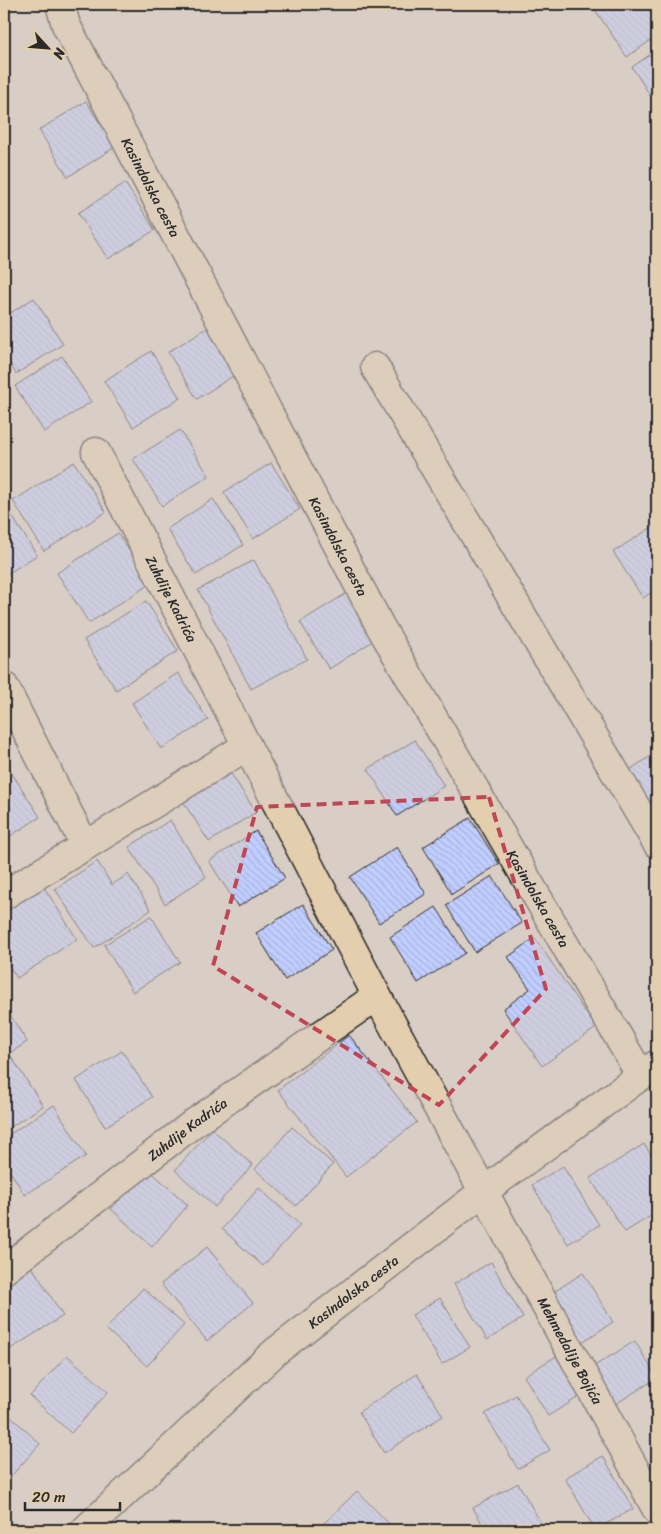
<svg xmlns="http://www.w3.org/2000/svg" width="661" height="1534" font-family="Sriracha,sans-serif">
	<defs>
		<pattern id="building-back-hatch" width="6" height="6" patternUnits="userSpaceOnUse" patternTransform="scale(1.25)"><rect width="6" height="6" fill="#c1ceff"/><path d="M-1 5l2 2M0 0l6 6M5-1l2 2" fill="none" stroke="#a6b1db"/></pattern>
	</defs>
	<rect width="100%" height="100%" fill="#d9cec6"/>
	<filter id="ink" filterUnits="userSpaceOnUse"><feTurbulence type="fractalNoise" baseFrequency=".02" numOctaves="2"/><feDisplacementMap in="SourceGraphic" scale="10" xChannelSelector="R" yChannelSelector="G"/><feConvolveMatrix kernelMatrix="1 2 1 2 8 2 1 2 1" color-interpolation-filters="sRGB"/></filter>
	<g filter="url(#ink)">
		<g fill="url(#building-back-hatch)" stroke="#2b2b2b">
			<path d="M591,4H651L657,13V36L627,57Z"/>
			<path d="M657,50V106L632,67Z"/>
			<path d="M86,101L115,147L68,177L39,130Z"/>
			<path d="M125,183L155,230L108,259L78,213Z"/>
			<path d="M34,298L63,344L16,374L4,354V317Z"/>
			<path d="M215,323L244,369L197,399L168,352Z"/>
			<path d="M151,351L180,398L133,427L104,381Z"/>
			<path d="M62,356L91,402L44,432L15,386Z"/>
			<path d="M180,430L209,476L162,506L133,459Z"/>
			<path d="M74,462L106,512L44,551L13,501Z"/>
			<path d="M271,463L300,509L253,539L224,492Z"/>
			<path d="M213,499L243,545L196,575L167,529Z"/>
			<path d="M5,505L37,555L4,576V506Z"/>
			<path d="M657,524V589L643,598L613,552Z"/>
			<path d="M118,533L150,584L89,623L57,573Z"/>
			<path d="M254,560L307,659L251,689L198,590Z"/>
			<path d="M347,593L376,639L329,669L300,622Z"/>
			<path d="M146,601L178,651L116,690L84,640Z"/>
			<path d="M178,673L208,720L161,749L132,703Z"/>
			<path d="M415,740L444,786L397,816L368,769Z"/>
			<path d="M657,752V817L625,773Z"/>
			<path d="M226,766L256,812L209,842L179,795Z"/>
			<path d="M8,767L40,817L4,840V770Z"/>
			<path d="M470,818L499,864L452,894L423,847Z"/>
			<path d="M170,820L206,877L165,904L129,847Z"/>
			<path d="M256,831L285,878L238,907L209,861Z"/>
			<path d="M397,847L426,894L379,923L350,877Z"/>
			<path d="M97,861L112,885L128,874L151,910L94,948L55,889Z"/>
			<path d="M492,876L522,923L475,952L446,905Z"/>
			<path d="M42,884L77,939L17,978L4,958V909Z"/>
			<path d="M303,904L332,950L285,980L256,933Z"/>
			<path d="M436,907L465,953L418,983L390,937Z"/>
			<path d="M151,916L180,962L133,992L104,945Z"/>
			<path d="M535,938L596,1028L542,1066L503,1009L530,989L508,957Z"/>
			<path d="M4,1005L27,1042L4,1057Z"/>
			<path d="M349,1035L417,1122L346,1177L278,1090Z"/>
			<path d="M122,1051L152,1097L105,1127L76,1080Z"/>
			<path d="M11,1056L43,1106L4,1131V1061Z"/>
			<path d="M54,1105L86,1156L25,1195L4,1162V1138Z"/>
			<path d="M292,1127L333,1164L296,1206L255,1169Z"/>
			<path d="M212,1129L253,1165L215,1207L175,1170Z"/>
			<path d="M644,1144L657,1165V1212L625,1232L590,1178Z"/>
			<path d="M563,1166L599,1225L568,1244L532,1185Z"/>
			<path d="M148,1169L188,1205L152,1247L111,1209Z"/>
			<path d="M259,1188L300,1225L263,1266L222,1229Z"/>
			<path d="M4,1196L12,1209L4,1215Z"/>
			<path d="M207,1247L253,1303L207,1341L161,1284Z"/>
			<path d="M491,1262L523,1318L487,1340L454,1284Z"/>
			<path d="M31,1265L63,1316L4,1353V1283Z"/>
			<path d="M583,1273L613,1322L579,1344L549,1295Z"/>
			<path d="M143,1288L184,1325L147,1366L106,1329Z"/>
			<path d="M440,1298L470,1347L442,1364L412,1315Z"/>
			<path d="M635,1341L657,1378L614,1405L591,1368Z"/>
			<path d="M67,1355L108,1392L71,1433L30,1396Z"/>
			<path d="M558,1355L582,1395L548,1416L524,1376Z"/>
			<path d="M417,1374L443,1416L384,1453L359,1412Z"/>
			<path d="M516,1395L550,1450L518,1469L485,1414Z"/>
			<path d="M4,1410L40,1444L4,1484Z"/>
			<path d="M603,1456L633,1509L595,1530L565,1478Z"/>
			<path d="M518,1483L545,1530H486L473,1508Z"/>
			<path d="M357,1491L392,1527L388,1530H321L319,1528Z"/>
		</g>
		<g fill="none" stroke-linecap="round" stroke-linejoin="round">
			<g stroke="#2b2b2b" stroke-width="31">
				<g id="minor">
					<path id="s1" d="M60,4L66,25L380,626L641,1076"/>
					<path d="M375,367L657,843"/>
					<path id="s2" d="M96,452L247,746L377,996L657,1510"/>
					<path d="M4,686L85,846"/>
					<path d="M4,895L85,846L247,746"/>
					<path id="s3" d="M4,1270L194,1123L377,996"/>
					<path id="s4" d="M85,1530L275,1352L484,1191L657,1064"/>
				</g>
			</g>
			<use href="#minor" stroke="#e3cead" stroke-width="28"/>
		</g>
	</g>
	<path d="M0 0H661V1534H0ZM489,797L546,989L439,1105L213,966L257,807Z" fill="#d9cec6" fill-opacity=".55" fill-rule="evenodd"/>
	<path fill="none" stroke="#c04656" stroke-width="4" stroke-dasharray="10 6" stroke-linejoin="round" d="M489,797L546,989L439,1105L213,966L257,807Z"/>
	<g text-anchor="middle" stroke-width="4.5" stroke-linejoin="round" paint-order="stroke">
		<g font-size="14" fill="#2b2b2b" stroke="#e3cead">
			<text dy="5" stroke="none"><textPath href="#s1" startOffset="205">Kasindolska cesta</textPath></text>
			<text dy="5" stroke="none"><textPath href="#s1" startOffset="610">Kasindolska cesta</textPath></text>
			<text dy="5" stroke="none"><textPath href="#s2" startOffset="165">Zuhdije Kadrića</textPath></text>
			<text dy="5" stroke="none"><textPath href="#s1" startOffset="1015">Kasindolska cesta</textPath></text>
			<text dy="5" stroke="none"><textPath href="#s3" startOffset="231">Zuhdije Kadrića</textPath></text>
			<text dy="5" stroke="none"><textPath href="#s4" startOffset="359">Kasindolska cesta</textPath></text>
			<text dy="5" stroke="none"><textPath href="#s2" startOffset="1016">Mehmedalije Bojića</textPath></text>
		</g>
	</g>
	<rect width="661" height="1534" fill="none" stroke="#e3cead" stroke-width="20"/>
	<rect x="10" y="10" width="641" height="1514" fill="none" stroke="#2b2b2b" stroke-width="2" filter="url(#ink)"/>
	<g transform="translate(48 48) rotate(116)" stroke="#e3cead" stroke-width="4" paint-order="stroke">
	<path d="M0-4L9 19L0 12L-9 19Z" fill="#2b2b2b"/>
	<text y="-8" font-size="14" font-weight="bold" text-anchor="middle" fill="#2b2b2b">N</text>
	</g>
	<path d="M25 1502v8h95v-8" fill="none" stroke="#2b2b2b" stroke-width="2.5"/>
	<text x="32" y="1502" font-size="15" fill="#2b2b2b" stroke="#e3cead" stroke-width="4" paint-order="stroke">20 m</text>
</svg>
